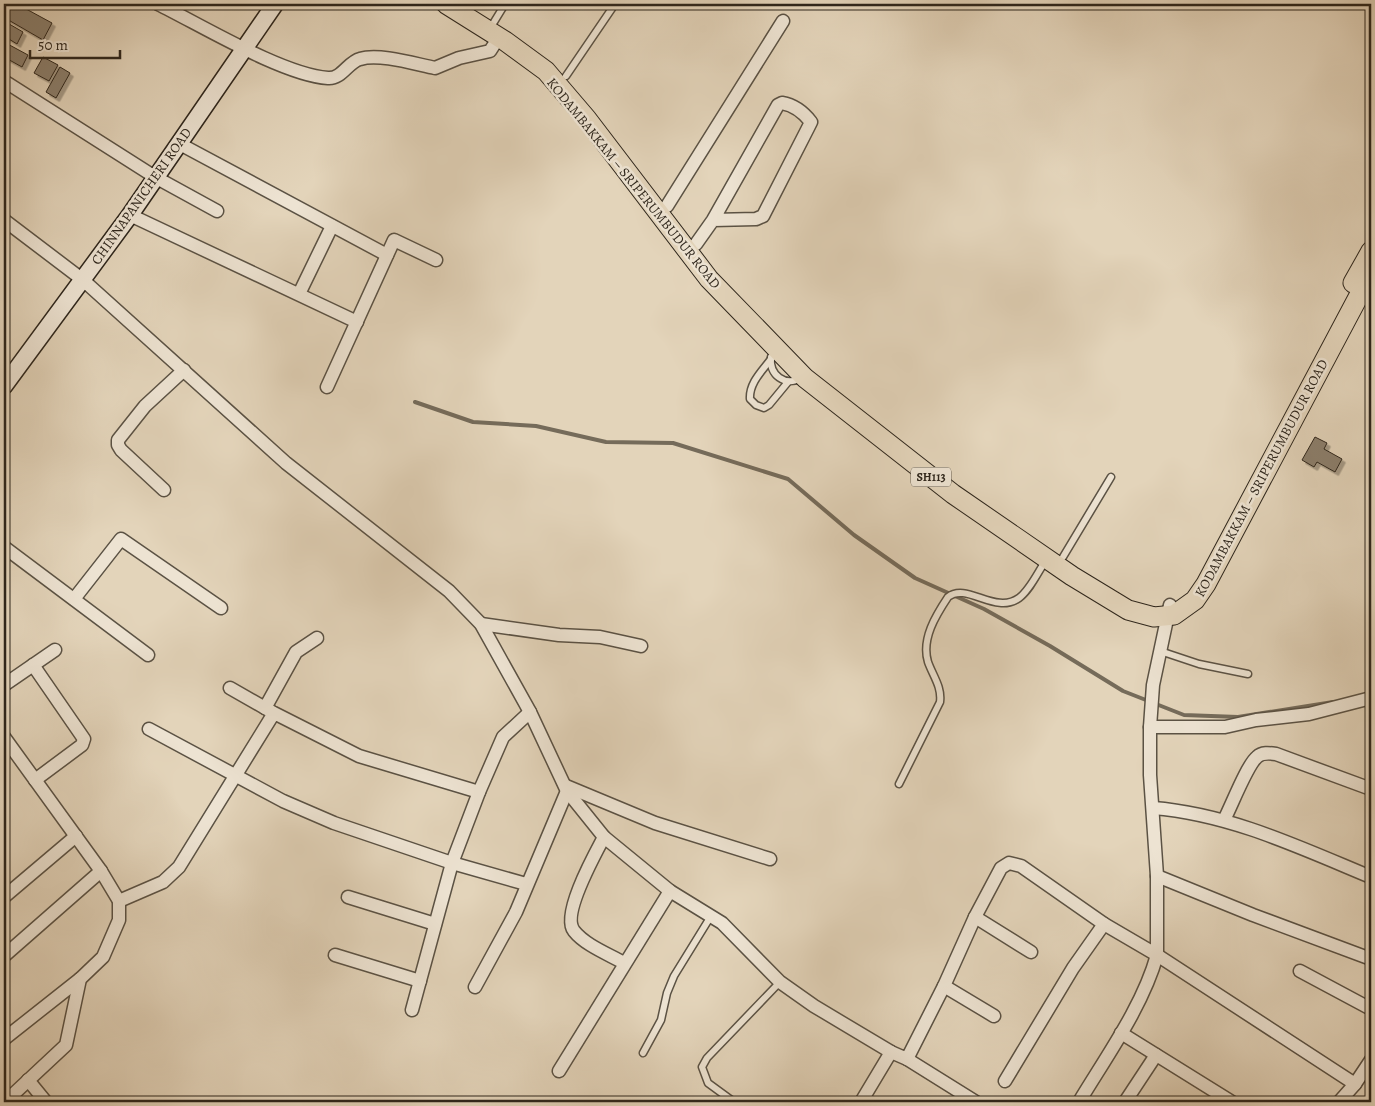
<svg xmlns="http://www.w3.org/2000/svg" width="1375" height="1106" font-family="Alegreya,serif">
	<defs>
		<filter id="shadow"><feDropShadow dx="3.5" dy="3.5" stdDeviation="0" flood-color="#0004"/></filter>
	</defs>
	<rect width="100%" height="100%" fill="#e3d4ba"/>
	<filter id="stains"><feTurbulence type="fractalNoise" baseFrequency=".004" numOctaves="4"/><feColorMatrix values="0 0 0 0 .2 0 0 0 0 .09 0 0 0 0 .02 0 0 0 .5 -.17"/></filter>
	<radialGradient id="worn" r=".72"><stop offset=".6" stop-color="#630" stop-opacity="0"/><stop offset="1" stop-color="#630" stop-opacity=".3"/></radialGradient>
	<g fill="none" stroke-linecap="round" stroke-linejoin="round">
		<path stroke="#756b5a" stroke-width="4" d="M415,402L473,422L536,426L606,442L673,443L788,479L854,535L915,578L984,609L1050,646L1123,691L1184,715L1238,717L1333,702"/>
	</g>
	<g fill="#8c806e" stroke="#2e261c" filter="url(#shadow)">
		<path d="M13,4H17L52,23L43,40L5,18Z"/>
		<path d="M4,21L23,32L17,44L4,36Z"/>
		<path d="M4,42L28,55L22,67L4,57Z"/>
		<path d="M43,57L58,65L49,81L34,73Z"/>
		<path d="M60,67L70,73L56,98L46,92Z"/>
		<path d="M1315,437L1327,443L1324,449L1342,459L1335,472L1317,462L1314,467L1302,460Z"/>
	</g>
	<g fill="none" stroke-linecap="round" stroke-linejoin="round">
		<g stroke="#5b5244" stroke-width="9">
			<g id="lane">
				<path d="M494,22L505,4"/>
				<path d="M566,76L615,4"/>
				<path d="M771,357C769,375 785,387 801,378"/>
				<path d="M771,359C762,371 749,383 750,399L756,405L764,408L769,405L788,382"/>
				<path d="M1063,557L1111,477"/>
				<path d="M1160,651L1199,664L1248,674"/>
				<path d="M899,784L940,702C942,687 933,676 928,662C921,639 936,615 948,597C967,582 995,615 1019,598C1030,590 1038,572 1046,560"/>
				<path d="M643,1053L661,1020L667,993L674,976L711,916"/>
				<path d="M734,1102L708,1083L702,1067L707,1058L780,982"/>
			</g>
		</g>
		<g stroke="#5b5244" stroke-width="15">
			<g id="street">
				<path d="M158,4C201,25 283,75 328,78C342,79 348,62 360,59C379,53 415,64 435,68L459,58L490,51L499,37"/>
				<path d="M4,81L155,177L217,211"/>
				<path d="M178,143L387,255"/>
				<path d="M667,206L783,21"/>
				<path d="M130,215L357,322"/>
				<path d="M4,220L83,280L286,463L449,591L481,624L530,712L567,791L604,837L670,891L722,923L780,982L814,1006L891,1052L907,1059L944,986L975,917L1001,868L1009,863L1021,866L1104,924L1157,955V876L1150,775V727L1153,685L1170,605"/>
				<path d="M696,244L713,220L778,105L782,103C794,105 804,113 811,122L808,128L763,216L756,219L713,220"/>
				<path d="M299,294L332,226"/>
				<path d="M327,387L394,240L436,260"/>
				<path d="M164,490L121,450L118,445V440L145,406L184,370"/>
				<path d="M4,547L148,655"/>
				<path d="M74,599L121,539L221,608"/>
				<path d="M481,624L559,635L600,637L641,646"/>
				<path d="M33,665L84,739L82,745L35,780"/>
				<path d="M4,685L55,650"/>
				<path d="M230,688L272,712"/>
				<path d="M265,708L296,652L317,638"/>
				<path d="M1150,727H1225L1256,720L1309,714L1371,698"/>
				<path d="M149,729L283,801L334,823L452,863L526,884"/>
				<path d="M4,737L101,871L119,901V920L103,957L80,979L66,1045L5,1102"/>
				<path d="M566,786L655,823L770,859"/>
				<path d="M1153,808C1230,814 1301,848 1371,877"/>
				<path d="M1224,820C1231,807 1247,765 1257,757C1262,752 1269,753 1276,754L1371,789"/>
				<path d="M604,837C595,854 561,915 574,931C585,945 608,954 624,963"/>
				<path d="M1157,876L1253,915L1371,959"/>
				<path d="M4,897L76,836"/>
				<path d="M348,897L435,924"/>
				<path d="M119,901L163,882L179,867L274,713L359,756L479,792"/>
				<path d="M975,917L1031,952"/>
				<path d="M335,955L420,981"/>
				<path d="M4,956L101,871"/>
				<path d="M1300,971L1371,1009"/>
				<path d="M944,986L994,1016"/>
				<path d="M475,987L516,912L567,791"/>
				<path d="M412,1010L452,863L479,792L503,737L530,712"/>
				<path d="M1121,1033L1232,1102"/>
				<path d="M4,1039L80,979"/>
				<path d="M907,1059L976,1102"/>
				<path d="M559,1071L670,891"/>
				<path d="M28,1080L46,1102"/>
				<path d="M1005,1081L1073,968L1104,924"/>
				<path d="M1355,1084L1371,1060"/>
				<path d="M861,1102L891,1052"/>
				<path d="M1079,1102C1106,1057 1143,1006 1157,955L1355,1084L1339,1102"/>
				<path d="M1125,1102L1156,1055"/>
			</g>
		</g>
		<g stroke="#2e261c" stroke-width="19">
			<path id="secondary" d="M4,386L130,215L275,4"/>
		</g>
		<g stroke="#2e261c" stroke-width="21">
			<g id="primary">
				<path d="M446,4L505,41L546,71L587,119L709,279L805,378L953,494L1072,576L1128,610L1154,617L1174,615L1195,600L1206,584L1371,273"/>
				<path d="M1353,283L1371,251"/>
			</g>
		</g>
		<use href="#lane" stroke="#ede3d2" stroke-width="6"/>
		<use href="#street" stroke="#ede3d2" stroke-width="12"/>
		<use href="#secondary" stroke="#ede3d2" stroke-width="16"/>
		<use href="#primary" stroke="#e3d4ba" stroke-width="19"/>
	</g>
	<g text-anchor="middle" stroke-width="5" stroke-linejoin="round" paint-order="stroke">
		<rect fill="#ede3d2" stroke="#675f53" stroke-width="1" x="911" y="467.5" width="40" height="19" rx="4"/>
		<g font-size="12" font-weight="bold" fill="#2e261c">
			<text x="931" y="481">SH113</text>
		</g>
		<g font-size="14" fill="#2e261c" stroke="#ede3d2">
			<text transform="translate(634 183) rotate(51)" y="5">KODAMBAKKAM – SRIPERUMBUDUR ROAD</text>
			<text transform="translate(141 196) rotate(-55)" y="5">CHINNAPANICHERI ROAD</text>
			<text transform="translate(1261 478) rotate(-62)" y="5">KODAMBAKKAM – SRIPERUMBUDUR ROAD</text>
		</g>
	</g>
	<rect width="1375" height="1106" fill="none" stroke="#e3d4ba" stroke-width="20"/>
	<rect x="5" y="5" width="1365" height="1096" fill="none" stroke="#2e261c" stroke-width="2.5"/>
	<rect x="10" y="10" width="1355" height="1086" fill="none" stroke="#2e261c"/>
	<path d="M30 50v8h90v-8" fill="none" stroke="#2e261c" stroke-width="2.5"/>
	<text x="38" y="50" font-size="15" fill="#2e261c" stroke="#ede3d2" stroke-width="4" paint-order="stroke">50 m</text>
	<rect width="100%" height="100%" filter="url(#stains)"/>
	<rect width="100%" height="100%" fill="url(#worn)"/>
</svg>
